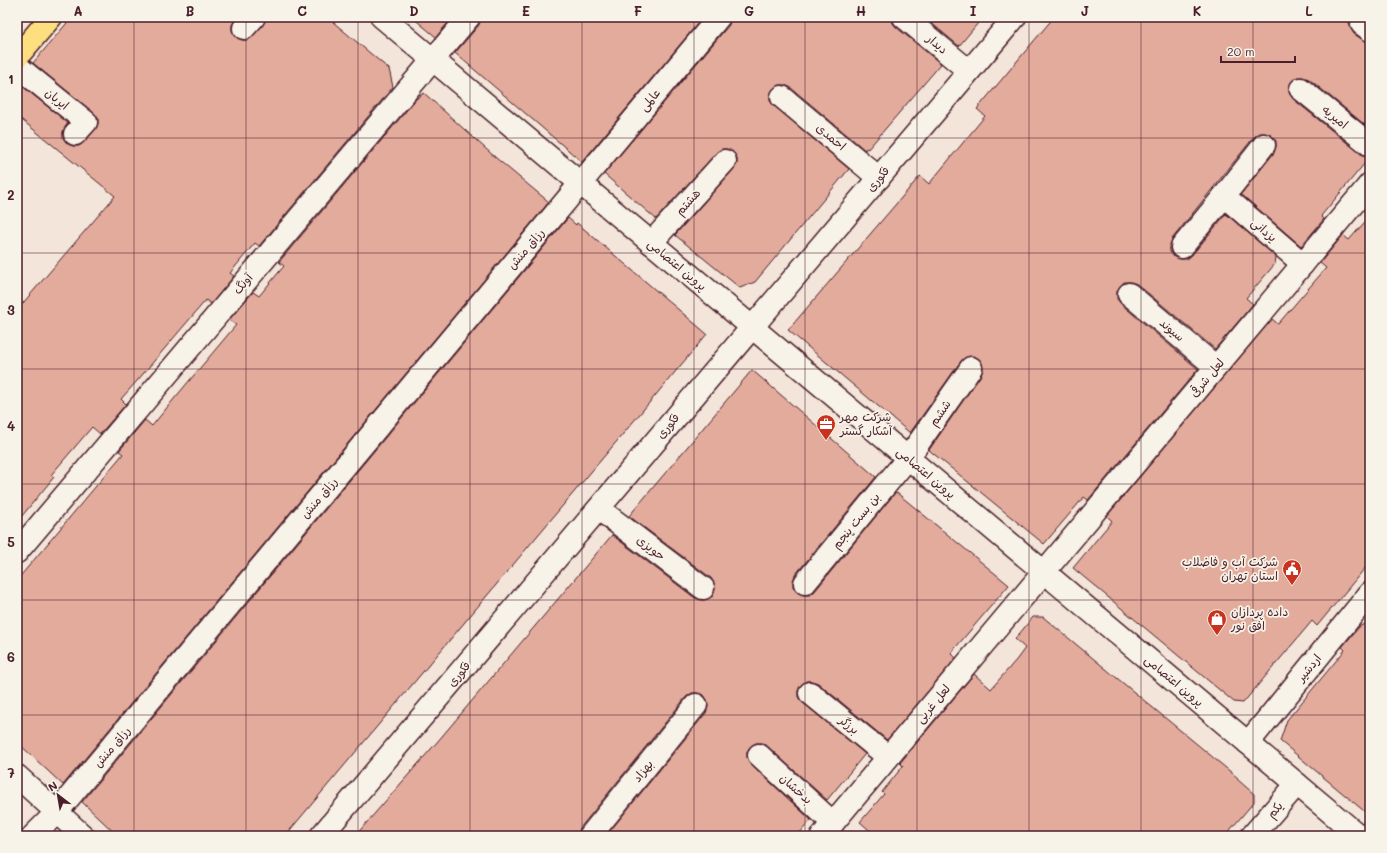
<svg xmlns="http://www.w3.org/2000/svg" width="1387" height="853" font-family="Mali,'Playpen Sans Arabic',sans-serif">
	<rect width="100%" height="100%" fill="#f3e5d9"/>
	<filter id="ink" filterUnits="userSpaceOnUse"><feTurbulence type="fractalNoise" baseFrequency=".025" numOctaves="2"/><feDisplacementMap in="SourceGraphic" scale="8" xChannelSelector="R" yChannelSelector="G"/><feConvolveMatrix kernelMatrix="1 2 1 2 8 2 1 2 1" color-interpolation-filters="sRGB"/></filter>
	<g filter="url(#ink)">
		<g fill="#e3ab9c" stroke="#4a1f2b">
			<path d="M72,17H237L232,25V31L236,37L242,40H248L253,36L263,25L266,17H327L389,69L393,87L259,246L255,243L230,273L234,276L211,304L206,300L137,381L121,399L126,404L100,434L92,427L51,475L54,477L17,522V310L115,196L17,116V82L68,123L63,132V138L67,143L73,146H79L84,142L95,130L98,124V118L94,113L33,63Z"/>
			<path d="M412,17H453L436,37Z"/>
			<path d="M481,17H703L582,162L455,53L479,25Z"/>
			<path d="M731,17H892V22L896,27L941,64L868,149L866,148L865,150L790,87L784,85H778L773,89L770,95V101L774,106L849,169L755,282L740,288L675,235L734,169L737,164V158L733,152L727,149H722L716,153L656,219L604,174L729,25Z"/>
			<path d="M924,17H983L959,46Z"/>
			<path d="M1054,17H1342L1350,24L1351,29L1354,34L1363,40L1370,42V129L1309,79L1303,77H1297L1292,81L1289,87V93L1293,99L1362,155L1370,157L1321,216L1324,219L1301,246L1241,194L1274,153L1276,147V141L1271,135L1265,133H1260L1254,137L1172,239L1170,245V252L1174,257L1180,259H1187L1192,255L1226,214L1276,257L1275,264L1246,298L1253,304L1215,349L1137,284L1131,282H1124L1120,286L1117,292V299L1121,304L1198,369L1088,500L1084,497L1044,544L929,450L981,375L983,369L982,363L978,358L972,356L966,357L961,361L910,433L788,330L920,176L929,184L985,116L977,109Z"/>
			<path d="M424,93L496,158L549,202L63,785L17,742V580L123,454L119,451L145,420L152,426L174,399L236,325L229,320L253,292L259,296L284,266L279,262L417,98Z"/>
			<path d="M1370,216V562L1317,626L1312,621L1243,703L1234,702L1073,568L1112,521L1107,516L1272,319L1278,324L1326,268L1320,263L1343,235L1349,240Z"/>
			<path d="M568,218L576,225L577,223L707,334L285,836H118L82,802Z"/>
			<path d="M752,370L876,477L795,575L793,581V587L797,592L803,595H810L815,591L895,493L897,494V493L1009,585L951,653L956,658L887,740L818,683L812,681H806L801,685L798,691V697L802,702L865,754L827,800L767,746L762,743H756L750,747L747,752V758L751,764L811,820L797,836H606L706,713L708,707L707,700L704,695L698,693H692L686,697L580,828L578,836H355L438,741L612,535L695,598L702,600L708,599L713,596L715,589L714,583L711,578L629,516Z"/>
			<path d="M1033,617H1043L1238,778L1237,779L1254,794V802L1225,836H876L860,822L884,794L882,792L903,766L900,763L974,674L991,689L1017,659L1025,648L1015,639Z"/>
			<path d="M1370,622V816L1280,741L1287,720L1345,650L1342,647L1360,626Z"/>
		</g>
		<g fill="none" stroke-linecap="round" stroke-linejoin="round">
			<g stroke="#4a1f2b" stroke-width="25">
				<g id="minor">
					<path d="M382,17L1359,836"/>
					<path d="M904,17L969,71"/>
					<path d="M1362,24L1370,30"/>
					<path d="M244,28L254,17"/>
					<path d="M17,66L86,122L75,134"/>
					<path d="M1301,89L1370,145"/>
					<path d="M782,97L879,178"/>
					<path d="M1224,196L1303,264"/>
					<path d="M651,243L725,161"/>
					<path d="M1182,247L1224,196L1264,145"/>
					<path d="M1129,294L1216,367"/>
					<path d="M599,509L703,588"/>
					<path d="M17,552L469,17"/>
					<path d="M805,583L908,458L971,368"/>
					<path d="M810,693L888,757"/>
					<path d="M1248,743L1370,593"/>
					<path d="M759,755L833,823"/>
					<path d="M17,776L83,836"/>
					<path d="M33,836L57,812L719,17"/>
					<path d="M321,836L1015,17"/>
					<path d="M590,836L696,705"/>
					<path d="M822,836L1370,184"/>
					<path d="M1252,836L1297,784"/>
				</g>
			</g>
			<g stroke="#4a1f2b" stroke-width="25">
				<path id="major" d="M17,57L51,17"/>
			</g>
			<use href="#minor" stroke="#f7f3e8" stroke-width="22"/>
			<use href="#major" stroke="#fddf80" stroke-width="22"/>
		</g>
	</g>
	<path fill="none" stroke="#4a1f2b" stroke-width="1" stroke-opacity="0.55" d="M134,17V836M246,17V836M358,17V836M470,17V836M582,17V836M694,17V836M805,17V836M917,17V836M1029,17V836M1141,17V836M1253,17V836M17,138H1370M17,253H1370M17,369H1370M17,484H1370M17,600H1370M17,715H1370"/>
	<defs>
		<g id="office-pin" transform="scale(1)"><path d="M0 17L-7.5 6A9.5 9.5 0 1 1 7.5 6Z" fill="#c8321e" stroke="#f7f3e8"/><path d="M-6-3h4V-5.5h4V-3h4V5H-6ZM-1-4.5V-3h2v-1.5ZM-6 0V1H6V0Z" fill="#fff"/></g>
		<g id="civic-pin" transform="scale(1)"><path d="M0 17L-7.5 6A9.5 9.5 0 1 1 7.5 6Z" fill="#c8321e" stroke="#f7f3e8"/><path d="M-.6-6.5H3V-4.5H.6V-3L4-1V1h2V6H-6V1h2V-1L-.6-3ZM-1.2 2.5V6h2.4V2.5Z" fill="#fff"/></g>
		<g id="shop-pin" transform="scale(1)"><path d="M0 17L-7.5 6A9.5 9.5 0 1 1 7.5 6Z" fill="#c8321e" stroke="#f7f3e8"/><path d="M-5-2.5h2.3a2.7 3.5 0 0 1 5.4 0H5L5.5 6h-11ZM-1.5-2.5h3a1.5 2.3 0 0 0-3 0Z" fill="#fff"/></g>
	</defs>
	<g fill-rule="evenodd">
		<use href="#office-pin" x="826" y="424"/>
		<use href="#civic-pin" x="1292" y="569"/>
		<use href="#shop-pin" x="1217" y="619"/>
	</g>
	<g text-anchor="middle" stroke-width="3.5" stroke-linejoin="round" paint-order="stroke">
		<g font-size="12" fill="#4a1f2b" stroke="#f7f3e8">
			<text transform="translate(937 44) rotate(40)" y="4">دیدار</text>
			<text transform="translate(57 99) rotate(39)" y="4">ایربان</text>
			<text transform="translate(650 100) rotate(-50)" y="4">عالمی</text>
			<text transform="translate(1335 117) rotate(39)" y="4">امیریه</text>
			<text transform="translate(831 137) rotate(40)" y="4">احمدی</text>
			<text transform="translate(878 179) rotate(-50)" y="4">فکوری</text>
			<text transform="translate(688 202) rotate(-48)" y="4">هشتم</text>
			<text transform="translate(1264 230) rotate(41)" y="4">یزدانی</text>
			<text transform="translate(526 249) rotate(-50)" y="4">رزاق منش</text>
			<text transform="translate(677 265) rotate(40)" y="4">پروین اعتصامی</text>
			<text transform="translate(243 284) rotate(-50)" y="4">آونگ</text>
			<text transform="translate(1172 330) rotate(40)" y="4">سیوند</text>
			<text transform="translate(1207 378) rotate(-50)" y="4">لعل شرقی</text>
			<text transform="translate(940 413) rotate(-55)" y="4">ششم</text>
			<text transform="translate(668 426) rotate(-50)" y="4">فکوری</text>
			<text transform="translate(926 473) rotate(40)" y="4">پروین اعتصامی</text>
			<text transform="translate(319 498) rotate(-50)" y="4">رزاق منش</text>
			<text transform="translate(856 521) rotate(-51)" y="4">بن بست پنجم</text>
			<text transform="translate(651 548) rotate(37)" y="4">حویزی</text>
			<text transform="translate(1309 668) rotate(-51)" y="4">اردشیر</text>
			<text transform="translate(459 674) rotate(-50)" y="4">فکوری</text>
			<text transform="translate(1174 681) rotate(40)" y="4">پروین اعتصامی</text>
			<text transform="translate(933 704) rotate(-50)" y="4">لعل غربی</text>
			<text transform="translate(849 725) rotate(39)" y="4">برزگر</text>
			<text transform="translate(112 747) rotate(-50)" y="4">رزاق منش</text>
			<text transform="translate(643 771) rotate(-51)" y="4">بهزاد</text>
			<text transform="translate(796 789) rotate(42)" y="4">بدخشان</text>
			<text transform="translate(1275 810) rotate(-50)" y="4">یکم</text>
		</g>
		<g font-size="12" fill="#4a1f2b" stroke="#f7f3e8" text-anchor="start">
			<text x="840" y="421">شرکت مهر<tspan x="840" dy="14">آشکار گستر</tspan></text>
			<text x="1278" y="566" text-anchor="end">شرکت آب و فاضلاب<tspan x="1278" dy="14">استان تهران</tspan></text>
			<text x="1231" y="616">داده پردازان<tspan x="1231" dy="14">افق نور</tspan></text>
		</g>
	</g>
	<rect width="1387" height="853" fill="none" stroke="#f7f3e8" stroke-width="44"/>
	<g transform="translate(58 795) rotate(329)" stroke="#f7f3e8" stroke-width="3" paint-order="stroke">
	<path d="M0-3L7 15L0 10L-7 15Z" fill="#4a1f2b"/>
	<text y="-6" font-size="11" font-weight="bold" text-anchor="middle" fill="#4a1f2b">N</text>
	</g>
	<path d="M1221 56v6h74v-6" fill="none" stroke="#4a1f2b" stroke-width="2"/>
	<text x="1227" y="56" font-size="12" fill="#4a1f2b" stroke="#f7f3e8" stroke-width="3" paint-order="stroke">20 m</text>
	<rect x="22" y="22" width="1343" height="809" fill="none" stroke="#4a1f2b" stroke-width="1.5"/>
	<g font-size="13" text-anchor="middle" font-weight="bold" fill="#4a1f2b">
		<text x="78" y="16">A</text>
		<text x="190" y="16">B</text>
		<text x="302" y="16">C</text>
		<text x="414" y="16">D</text>
		<text x="526" y="16">E</text>
		<text x="638" y="16">F</text>
		<text x="749" y="16">G</text>
		<text x="861" y="16">H</text>
		<text x="973" y="16">I</text>
		<text x="1085" y="16">J</text>
		<text x="1197" y="16">K</text>
		<text x="1309" y="16">L</text>
		<text x="11" y="84">1</text>
		<text x="11" y="200">2</text>
		<text x="11" y="315">3</text>
		<text x="11" y="431">4</text>
		<text x="11" y="547">5</text>
		<text x="11" y="662">6</text>
		<text x="11" y="778">7</text>
	</g>
</svg>
